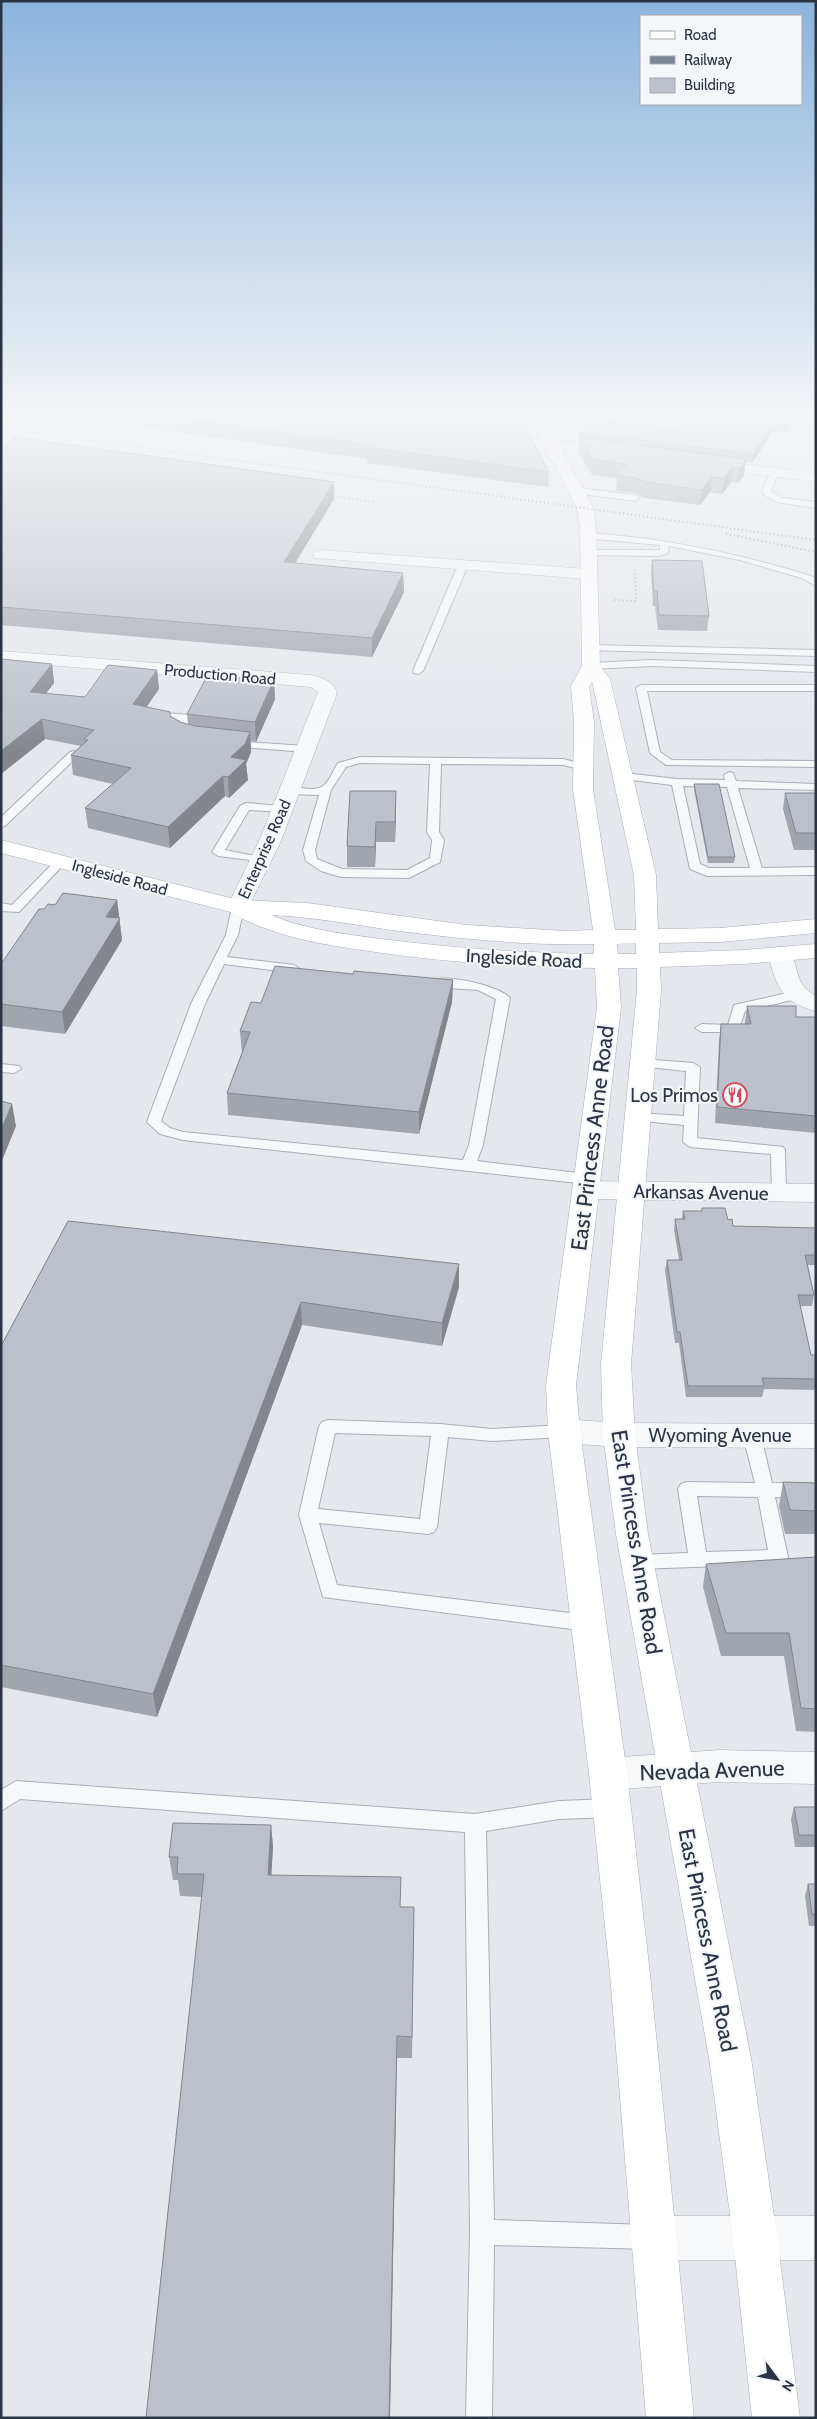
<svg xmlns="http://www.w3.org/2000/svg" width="817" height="2419" font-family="Cabin,sans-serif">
	<rect width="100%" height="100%" fill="#e4e7ec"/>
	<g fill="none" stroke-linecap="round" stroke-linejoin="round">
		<g stroke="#a9aeb7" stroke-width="2">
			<g id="lane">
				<path d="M675,414H683L686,417L679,419Z"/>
				<path d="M771,471L778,473L771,491L782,498L816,502V508L777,502L763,494L762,492Z"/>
				<path d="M578,488L635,495L639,498L635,501L575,493L574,491Z"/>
				<path d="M588,533C664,538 735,553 808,575L816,578V586L802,578L740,560L669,546L668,553L659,556L588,555L584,552L585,550H660V545L585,538L584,536Z"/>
				<path d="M463,562L468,565L423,671L418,674L414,673L413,671L458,565Z"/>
				<path d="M590,645L816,650V656L587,650V646Z"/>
				<path d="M652,660L816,666V672L652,666L591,669L586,666L591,663Z"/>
				<path d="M641,685H816V691H647L660,752L672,760L816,761V767L666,765L650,753L636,688Z"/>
				<path d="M164,713L191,715L192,717L184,733L188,737L187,739H179L173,734L180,720L160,718L159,716Z"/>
				<path d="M230,741L306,746L311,749L306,752L226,746L225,744Z"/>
				<path d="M74,751L78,752V756L5,826L1,827V817L70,752Z"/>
				<path d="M360,757L563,759L587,765L588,767L583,770L563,765L441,764L439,832L444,840L440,862L409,878L341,877L321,871L306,861L303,850L319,795L290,794L284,791C293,782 311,794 323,786C330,781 333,770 338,763ZM360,763L430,764L427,832L432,840L430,858L407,870L342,869L317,859L315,850L331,790L346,767Z"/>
				<path d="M729,772L733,773L736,781L816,784V790L738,788L762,868L816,867V875L707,876L690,869L672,785L624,779L619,776L624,773L677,779L725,780L724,775ZM683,786L727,787L750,868H709L700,864Z"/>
				<path d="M246,803L283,806L289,809L283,812L249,810L225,850L265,858L267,860L265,862L218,856L212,852L240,806Z"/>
				<path d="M61,857L67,861L65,863L19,912L1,911V903L12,905L57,859Z"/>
				<path d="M238,903L244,907L238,935L227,957L294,965L300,969L294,973L224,964L205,1004L161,1121L170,1128L183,1132L463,1160L469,1145L496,999L478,990L433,987L427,983C437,971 499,985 510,998L483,1145L477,1161L587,1174L594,1179L592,1182L587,1184L183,1140L160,1134L147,1122L191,1004L226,935L232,907Z"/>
				<path d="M796,991L803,995L801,998L745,1011L738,1032H702L695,1028L702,1024L728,1025L734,1005Z"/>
				<path d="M643,1059L693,1063L700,1067L697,1138L783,1147L785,1150L786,1193L784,1196L779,1198L772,1193L771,1154L690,1147L683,1142L684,1125L633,1120L631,1117L638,1113L684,1116L686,1071L638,1066L636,1063L638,1060Z"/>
				<path d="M1,1064L19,1066L21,1069L14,1073L1,1072Z"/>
				<path d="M328,1420L440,1424L492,1429L564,1425L570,1427L573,1431L570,1435L564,1437L492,1441L448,1437L437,1527L434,1532L428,1534L319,1523L337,1585L587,1615L594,1618L596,1623L594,1628L587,1631L323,1597L299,1515L319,1426L322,1422ZM335,1433L431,1436L420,1519L318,1509Z"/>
				<path d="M752,1430L758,1431L761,1436L772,1483L816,1484V1498L775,1497L788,1557L785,1562L779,1564L637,1569L631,1567L628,1562L631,1557L637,1555L688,1553L678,1489L681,1484L687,1482L755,1483L743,1436L746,1431ZM697,1496L758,1497L768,1550L706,1552Z"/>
				<path d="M16,1781L475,1814L559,1801L611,1799L618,1801L621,1808L618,1815L611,1817L559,1819L486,1831L494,2220L650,2225L659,2228L662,2237L659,2246L650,2249L494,2245L492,2418H466L470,2232L465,1832L20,1799L1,1811V1790Z"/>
			</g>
		</g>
		<g stroke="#a9aeb7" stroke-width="1">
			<g id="street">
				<path d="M750,414H790L816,417V425L757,418Z"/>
				<path d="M553,440L616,448L623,452L616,456L548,447L546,444L548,441Z"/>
				<path d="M708,460L816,473V482L703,467L701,464Z"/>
				<path d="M321,550L588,569L594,570L596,574L594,578L588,579L315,558L313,555L315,552Z"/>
				<path d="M1,651L311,675C323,678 330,680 337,691L336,696L281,841L246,912L238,914L230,912L227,907L259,841L318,692L311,687L1,661Z"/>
				<path d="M780,947L788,949C801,967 792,983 816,996V1011C782,1003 776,986 768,954L772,949Z"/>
				<path d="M586,1181L816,1184V1202L586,1199L576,1196L572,1190L576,1184Z"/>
				<path d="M564,1419L619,1423L816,1424V1448L619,1447L564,1443L553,1439L548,1431L553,1423Z"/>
				<path d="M719,1750L816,1752V1784L719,1782L608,1790L595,1786L589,1774L595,1762L608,1758Z"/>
				<path d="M654,2216H816V2260H654L638,2254L632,2238L638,2222Z"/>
			</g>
		</g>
		<g stroke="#a9aeb7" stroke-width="1">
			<path id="secondary" d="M528,414H542L593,508L596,527L600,666L610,679L656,875L658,929L720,928L816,919V933L720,942L659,943V953L744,950L816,944V958L744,964L660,967L661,990L631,1364L635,1435L648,1534L751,2058L777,2237L800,2418H752L733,2237L709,2058L616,1534L603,1435L601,1364L637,990V968H618L621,1007L576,1385L580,1431L627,1774L650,1974L694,2418H646L610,1974L589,1774L548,1431L546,1385L597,1007L595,968C517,967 439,962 362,950C320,944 279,937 241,918L238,914L1,853V840L238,900L307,903L467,925L565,931L593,930L573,789L574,722L571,686L582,666L580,527L577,508ZM592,681L634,875L636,930H615L593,789L594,722L589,686ZM271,915C314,917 356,925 399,931C464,939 529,946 594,944V954C523,953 452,948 382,939C344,934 306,930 271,915ZM636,943V954H618L617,944Z"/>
		</g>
		<path stroke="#c2c5cb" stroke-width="2" stroke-dasharray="2 2" stroke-linecap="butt" d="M614,600L636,601L635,570"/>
		<use href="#lane" fill="#f7f8fa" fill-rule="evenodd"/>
		<use href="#street" fill="#f7f8fa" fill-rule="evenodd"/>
		<use href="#secondary" fill="#fff" fill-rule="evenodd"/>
		<g stroke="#7d8696" stroke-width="2" stroke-dasharray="1 3" stroke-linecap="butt">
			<path d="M1,428L816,540"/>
			<path d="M321,495L374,502"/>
			<path d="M726,534L816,552"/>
		</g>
	</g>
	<g fill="#a1a5ae">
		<path d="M138,414H518L549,472L548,487L367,463V459L140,427Z"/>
		<path d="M693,414L791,424L784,433L773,432L752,463L746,462L744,475L738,483L731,482L722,494L710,492L700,505L644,498L635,493L616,491L617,478L592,475L579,453V433L680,430Z"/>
		<path d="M1,450L334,499L295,563L403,573L404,592L372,657L1,625Z"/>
		<path d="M652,560L709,616L707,631L658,630L655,606H653L651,574Z"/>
		<path d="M1,659L52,664L54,683L46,693L85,697L157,670L159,689L146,707L171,716L180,722L188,724L187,714L274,680L275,699L256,742L251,741V752L246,764L248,780L229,798L225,796L170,848L88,828L85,808L113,784L73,775L71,755L81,746L45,739L1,774Z"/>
		<path d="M694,784L735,857L734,863H708L694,789Z"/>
		<path d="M350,791L396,812L395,842H376L375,867H347V846Z"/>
		<path d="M785,793H816V850H794L783,809Z"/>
		<path d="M117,900L122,940L65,1034L1,1026V964L44,909L55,905Z"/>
		<path d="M353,974L453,980L452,1002L419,1134L228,1115L227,1093L242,1053L240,1031L261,1003Z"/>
		<path d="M747,1006L796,1017H816V1133L715,1123L719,1040L721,1024H745V1022Z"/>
		<path d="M702,1208L728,1220L733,1226L816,1228V1265H808L814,1295L812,1306H800L811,1355H816V1390L764,1389L762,1397H686L679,1343H675L665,1270L667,1260H679L674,1230L675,1219H682L683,1211H701Z"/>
		<path d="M68,1221L459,1287L442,1346L302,1325L157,1717L1,1687V1346Z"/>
		<path d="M783,1482L816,1483V1534H785L779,1506Z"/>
		<path d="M816,1557V1732L796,1731L784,1656H721L703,1587L706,1564Z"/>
		<path d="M794,1807H816V1847H795L791,1819Z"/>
		<path d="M271,1825L273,1847L271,1875L401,1907H414L412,2058H397L390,2418H146L202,1897L180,1896L178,1880H173L169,1857Z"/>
		<path d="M808,1884H816V1927V1926H809L805,1896Z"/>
	</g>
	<g fill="#83868d">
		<path d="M792,415L791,424L784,433L785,425Z"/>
		<path d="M774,423L773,432L752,463L753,454Z"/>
		<path d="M746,459L744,475L738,483L740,468Z"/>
		<path d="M732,467L731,482L722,494L724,478Z"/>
		<path d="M711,477L710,492L700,505L702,490Z"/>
		<path d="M334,482V499L285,580L284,562Z"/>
		<path d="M403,573L404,592L372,657V638Z"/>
		<path d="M52,664L54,683L33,711L30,692Z"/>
		<path d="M157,670L159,689L135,724L133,704Z"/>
		<path d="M274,680L275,699L256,742L255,722Z"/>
		<path d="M42,719L45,739L1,774V751Z"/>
		<path d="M250,732L251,752L246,764L248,780L229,798L228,777L231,757Z"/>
		<path d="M223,776L225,796L170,848L168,827Z"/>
		<path d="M396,791V812L395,842V822Z"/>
		<path d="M376,822V842L375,867V847Z"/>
		<path d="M117,900L122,940L65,1034L62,1012L106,917Z"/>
		<path d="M453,980L452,1002L419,1134V1112Z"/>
		<path d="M12,1104L16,1126L1,1163V1130Z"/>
		<path d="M459,1264V1287L442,1346V1323Z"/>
		<path d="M301,1302L302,1325L157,1717L153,1694Z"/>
		<path d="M271,1825L273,1847L270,1897L268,1875Z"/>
		<path d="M397,2036L390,2418H389Z"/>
	</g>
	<g fill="#bbc0ca" stroke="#83868d">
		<path d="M150,414H518L549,472L367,447L370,445Z"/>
		<path d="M693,414H778L792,415L785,425L774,423L753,454L579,433L591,419L680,430Z"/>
		<path d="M14,437L334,482L284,562L403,573L372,638L1,607V450Z"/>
		<path d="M580,438L746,459L740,468L732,467L724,478L711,477L702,490L645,482L636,478L617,475L626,464L593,459Z"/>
		<path d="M652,560L702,561L709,616L659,615L657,591H654Z"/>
		<path d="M1,659L52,664L30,692L85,697L108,665L157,670L133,704L170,712V716L180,722L195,726L250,732L245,744L231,757L246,760L228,777L223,776L168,827L85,808L131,768L71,755L88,740L84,739L94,730L42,719L1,751Z"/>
		<path d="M207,676L274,680L255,722L187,714Z"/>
		<path d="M694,784H719L735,857H708Z"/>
		<path d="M350,791H396L395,822H376L375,847L347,846Z"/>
		<path d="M785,793H816V833H796Z"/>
		<path d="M63,893L117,900L106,917L120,918L62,1012L1,1004V964L39,909H44L48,904L55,905Z"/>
		<path d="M275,966L353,974L354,971L453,980L419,1112L227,1093L250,1032L240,1031L251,1002L261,1003Z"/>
		<path d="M747,1006H796V1017H816V1116L717,1107L721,1024H751Z"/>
		<path d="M1,1101L12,1104L1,1130Z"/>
		<path d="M702,1208H725L728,1220L732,1219L733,1226L816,1228V1255H805L814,1295H798L811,1355H816V1379L762,1378L764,1386H688L680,1332H677L667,1260H682L675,1219H685L683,1211H702Z"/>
		<path d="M68,1221L459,1264L442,1323L301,1302L153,1694L1,1665V1346Z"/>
		<path d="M783,1482L816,1483V1511L790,1510Z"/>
		<path d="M816,1557V1709L801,1708L789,1633H726L706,1564Z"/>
		<path d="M794,1807H816V1835H799Z"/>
		<path d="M173,1823L271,1825L268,1875L401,1877L400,1907H414L412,2037L397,2036L389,2418H146L204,1874H177L178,1857H169Z"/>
		<path d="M808,1884H816V1914H812Z"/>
	</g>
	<linearGradient id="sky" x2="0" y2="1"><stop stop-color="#8bb4dd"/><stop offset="0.55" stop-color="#f3f4f6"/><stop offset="1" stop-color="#f3f4f6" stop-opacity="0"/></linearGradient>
	<rect width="817" height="752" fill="url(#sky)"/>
	<defs>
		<g id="restaurant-ring" transform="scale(1.25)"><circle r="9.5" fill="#f4f6f9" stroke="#d1495b" stroke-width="1.5"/><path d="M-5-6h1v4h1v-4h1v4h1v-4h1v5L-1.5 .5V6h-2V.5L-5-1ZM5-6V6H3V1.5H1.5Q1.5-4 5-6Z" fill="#d1495b"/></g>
	</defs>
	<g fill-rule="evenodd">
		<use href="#restaurant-ring" x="735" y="1095"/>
	</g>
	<g text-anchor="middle" stroke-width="4" stroke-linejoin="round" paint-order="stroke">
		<g font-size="16" fill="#2b3445" stroke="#f4f6f9">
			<text transform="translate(220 674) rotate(5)" y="6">Production Road</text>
			<text transform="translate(264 849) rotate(-66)" y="6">Enterprise Road</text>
			<text transform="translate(120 877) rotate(15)" y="6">Ingleside Road</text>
		</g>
		<g font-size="19" fill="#2b3445" stroke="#f4f6f9">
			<text transform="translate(524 958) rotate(3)" y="7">Ingleside Road</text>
			<text transform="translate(701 1192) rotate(1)" y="7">Arkansas Avenue</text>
			<text x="720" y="1442">Wyoming Avenue</text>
		</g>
		<g font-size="19" fill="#2b3445" stroke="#f4f6f9" text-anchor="end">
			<text x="718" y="1102">Los Primos</text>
		</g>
		<g font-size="22" fill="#2b3445" stroke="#f4f6f9">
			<text transform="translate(592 1138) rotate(-83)" y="8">East Princess Anne Road</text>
			<text transform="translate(637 1542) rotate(81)" y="8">East Princess Anne Road</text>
			<text transform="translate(712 1770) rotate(-2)" y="8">Nevada Avenue</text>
			<text transform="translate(708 1940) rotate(79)" y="8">East Princess Anne Road</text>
		</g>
	</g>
	<rect width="817" height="2419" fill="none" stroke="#2b3445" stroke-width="5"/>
	<rect x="640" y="15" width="162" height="90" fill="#f4f6f9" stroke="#a4a8b1"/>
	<rect x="650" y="31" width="25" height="8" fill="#ffffff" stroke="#a4a8b1"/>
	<text x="684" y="40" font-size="15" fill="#2b3445">Road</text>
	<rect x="650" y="56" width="25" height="8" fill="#7d8696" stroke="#a4a8b1"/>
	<text x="684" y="65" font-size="15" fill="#2b3445">Railway</text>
	<rect x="650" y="78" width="25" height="15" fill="#bbc0ca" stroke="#a4a8b1"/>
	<text x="684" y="90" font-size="15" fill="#2b3445">Building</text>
	<g transform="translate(777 2379) rotate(122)" stroke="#f4f6f9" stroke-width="4" paint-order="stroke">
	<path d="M0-4L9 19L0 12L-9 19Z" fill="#2b3445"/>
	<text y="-8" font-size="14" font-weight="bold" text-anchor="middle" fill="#2b3445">N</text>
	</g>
</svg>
